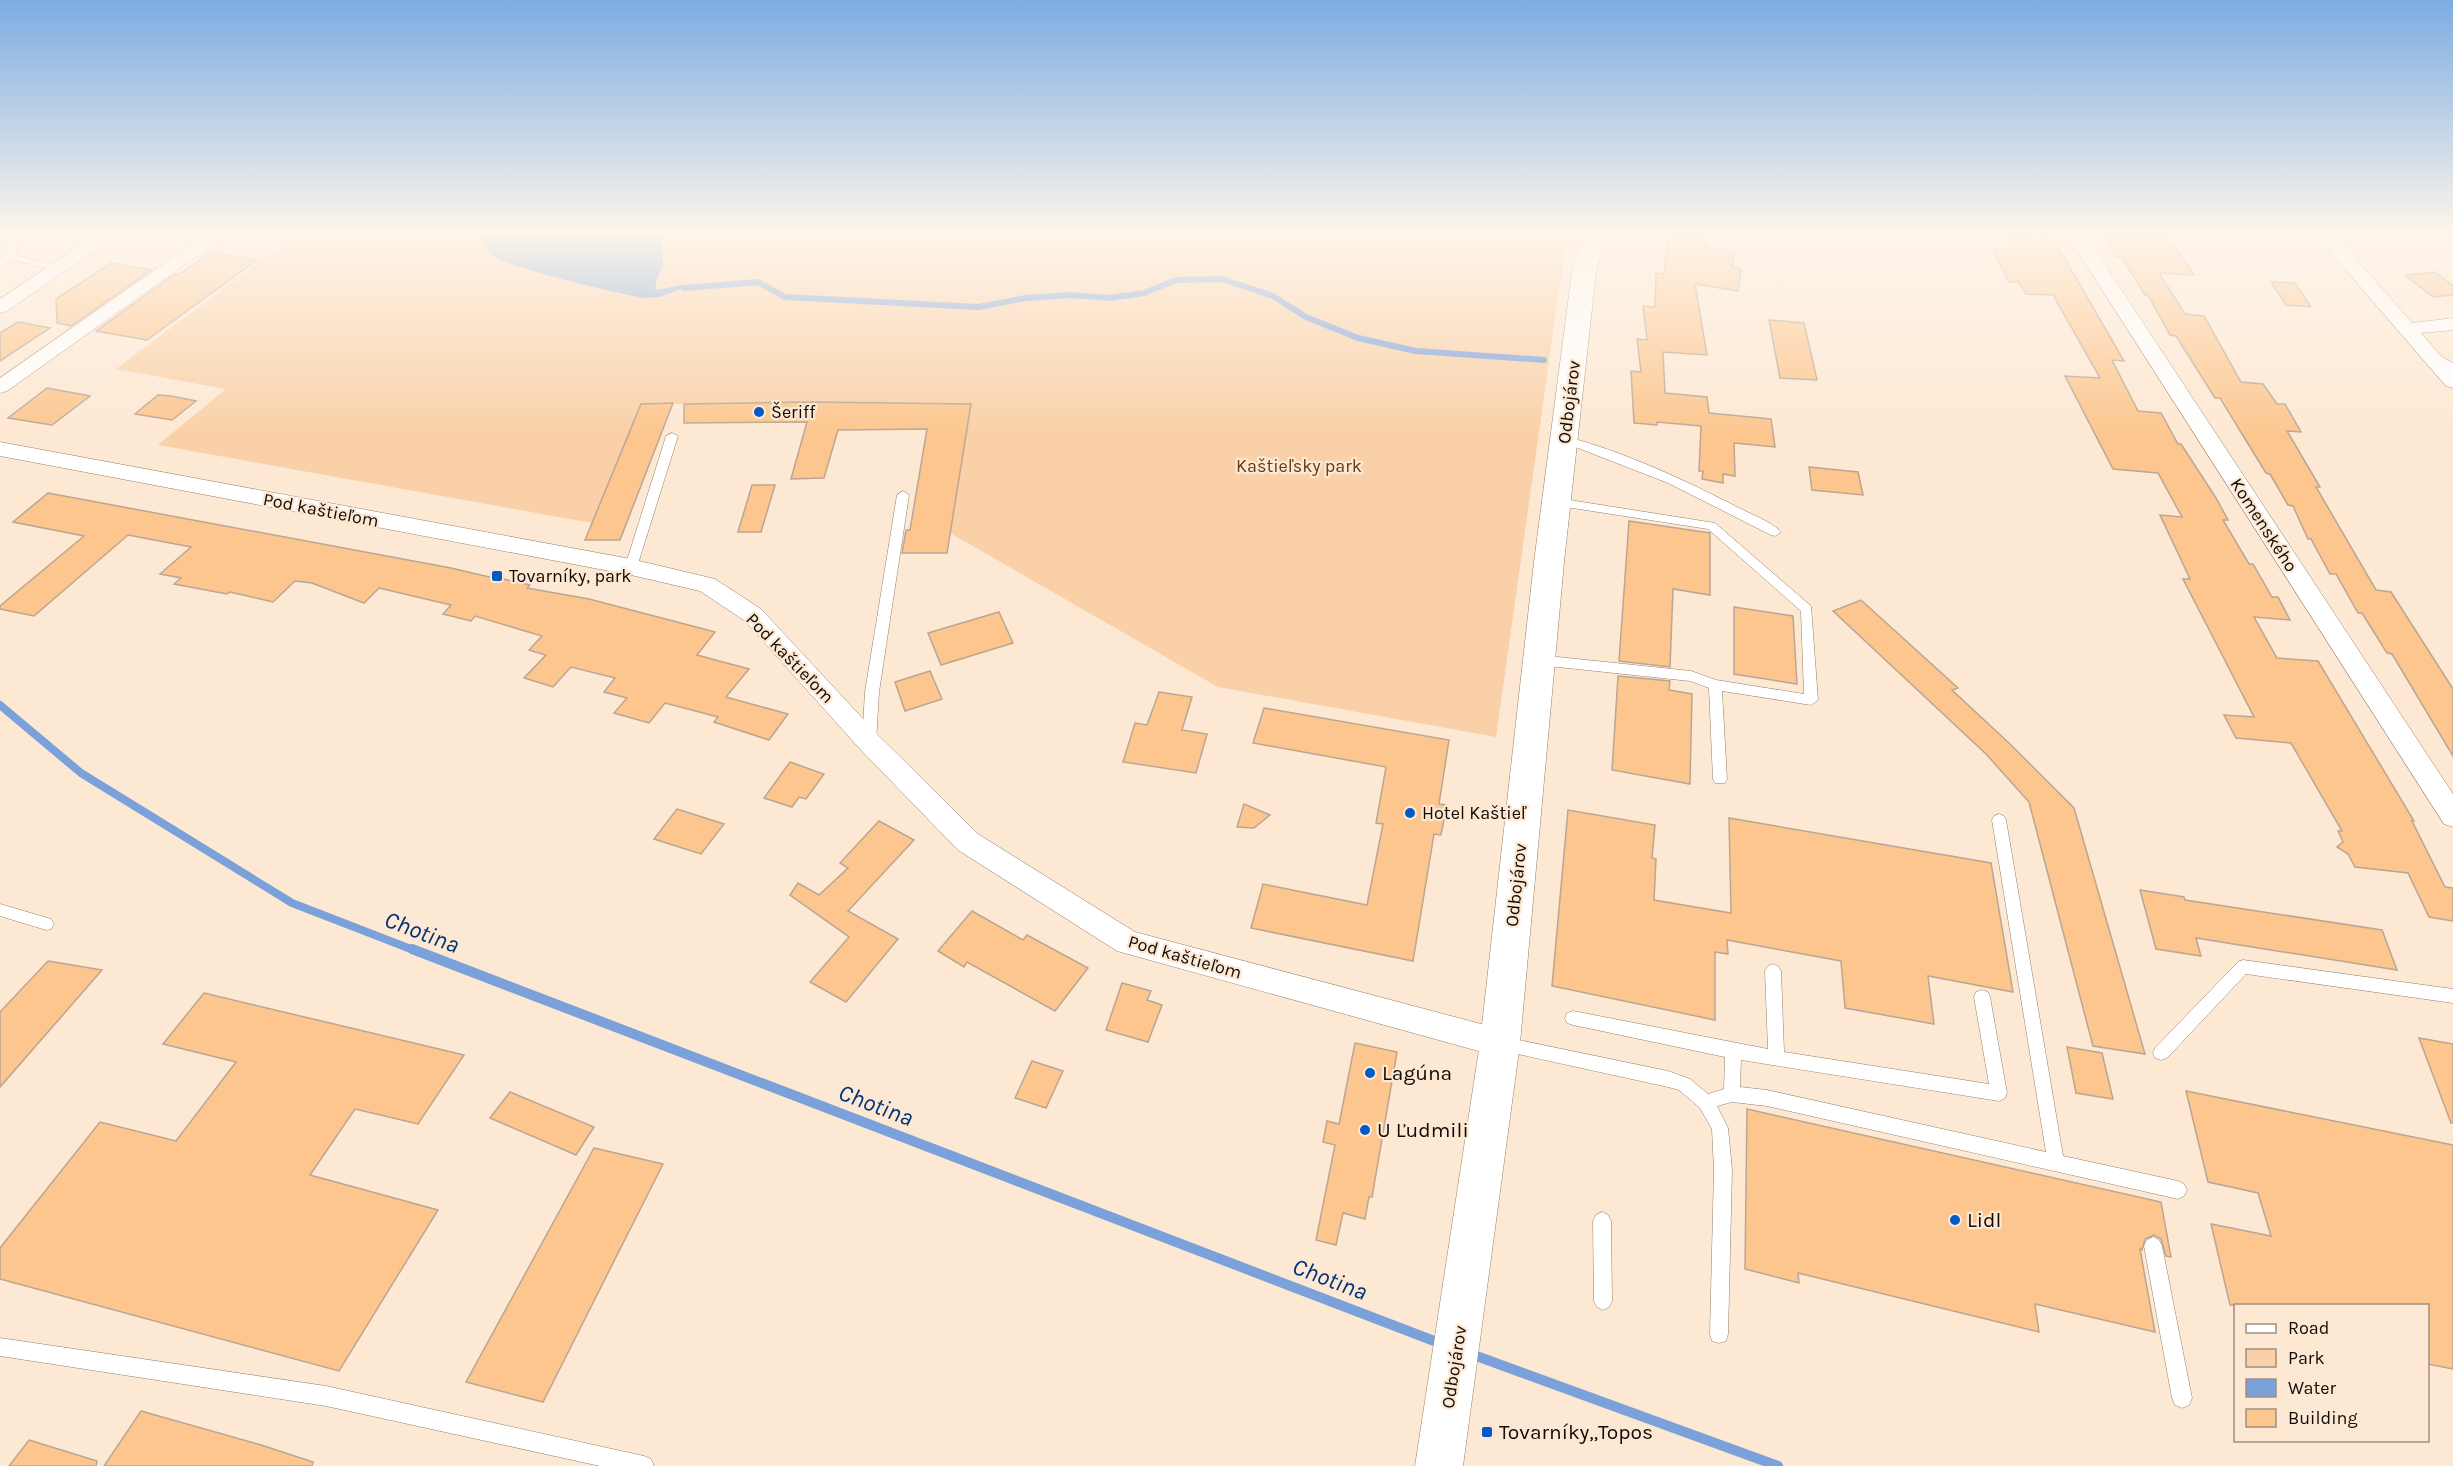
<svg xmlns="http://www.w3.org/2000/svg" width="2453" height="1466" font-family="Karla,sans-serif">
	<rect width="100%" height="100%" fill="#fde8d3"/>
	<path fill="#f9d0a7" d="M298,233H1578L1564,255L1496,737L1218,687L950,533L971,404H642L592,523L158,445L226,389L116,369Z"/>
	<path fill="#7aa1da" d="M482,233H661L663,266L657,278L655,290L683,285L684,288L660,297L643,298C616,292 508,269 491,254C485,248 483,241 482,233Z"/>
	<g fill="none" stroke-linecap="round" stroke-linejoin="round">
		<path stroke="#7aa1da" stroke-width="6" d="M684,288L758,282L785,297L978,307L1026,298L1071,295L1110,298L1144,293L1176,280L1222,279L1273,296L1306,317L1358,338L1416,351L1544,360"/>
		<path stroke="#7aa1da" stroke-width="8" d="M0,705L81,773L292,903L416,951"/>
		<g stroke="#7aa1da" stroke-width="10">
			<path d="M412,949L1442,1344"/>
			<path d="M1471,1354L1778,1466"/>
		</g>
	</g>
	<g fill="#fcc68e" stroke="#baa693" stroke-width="1.5">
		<path d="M1668,233H1709L1705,247L1734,252L1732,267L1741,269L1738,291L1695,284L1707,355L1663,352L1665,393L1707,397L1709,413L1771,419L1775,447L1734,443L1735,476L1723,474V483L1702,479L1703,471H1699L1701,426L1657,422V425L1634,423L1631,371L1641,372L1637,339L1647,340L1643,306L1655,307L1656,273L1664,274Z"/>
		<path d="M2004,233H2048L2065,259L2124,361L2112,360L2138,411L2161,413L2178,444H2181L2216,498L2228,520H2223L2249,564H2253L2272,597H2278L2290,620L2254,617L2277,658L2318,661L2414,821H2412L2445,887L2453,888V921L2429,917L2408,873L2355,867L2348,854L2337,847L2343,842L2338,831H2342L2291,743L2236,738L2224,715L2254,717L2183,579H2190L2160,515L2182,517L2158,473L2113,469L2065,376L2100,378L2053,295L2026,294L2019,282H2009L1994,254H1997L1994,249H2013Z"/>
		<path d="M2102,233H2166L2194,275L2159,273L2185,314L2204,316L2241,382L2263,384L2277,404H2285L2301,432L2287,431L2320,487H2316L2376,590L2391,592L2453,689V756L2392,654L2387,653L2362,613H2358L2336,574H2330L2311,539H2308L2293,506L2288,505L2270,474L2266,473L2220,398H2215L2176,336L2170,335L2148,295H2145L2122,257H2116Z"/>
		<path d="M211,252L257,260L147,340L96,331L175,274L178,275Z"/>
		<path d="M111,263L151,270L71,326L57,323L56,299Z"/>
		<path d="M2435,272L2453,286V295L2433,297L2405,275Z"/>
		<path d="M2271,282L2295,283L2311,307L2286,305Z"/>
		<path d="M1769,320L1804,323L1817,380L1780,378Z"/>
		<path d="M18,322L50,328L0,361V333Z"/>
		<path d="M47,388L90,396L52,425L8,418Z"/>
		<path d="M158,395L171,396L196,401L172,420L135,414Z"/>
		<path d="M813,402L971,404L947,553H902L906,530H910L927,429L838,430L824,478L791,479L807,422L684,423V404Z"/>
		<path d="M673,403L620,540H585L641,404Z"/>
		<path d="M1809,467L1858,472L1863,495L1812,490Z"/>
		<path d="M752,485H775L761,532H738Z"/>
		<path d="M48,493L451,568L498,579L499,578L530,585L527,588L589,599L715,632L697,655L749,669L726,697L788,714L769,740L714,722L718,717L665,703L649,723L614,713L627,698L604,692L615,678L571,667L553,687L524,678L546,655L529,650L542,636L475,616L471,621L443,614L451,605L379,588L364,603L312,583L295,581L273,602L230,592L227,594L174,584L181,578L160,574L191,547L128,535L34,616L0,609V606L84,536L13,522Z"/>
		<path d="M1629,521L1710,533V595L1673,589L1670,667L1619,661Z"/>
		<path d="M1861,600L1958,688L1952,690L2010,744L2074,808L2145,1054L2093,1046L2029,802L1986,754L1833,611Z"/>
		<path d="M1734,607L1793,616L1797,684L1734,674Z"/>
		<path d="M999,612L1013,643L941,665L928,633Z"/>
		<path d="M930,671L942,699L905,711L895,682Z"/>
		<path d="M1618,676L1670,681L1669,690L1692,694L1690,784L1612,770Z"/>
		<path d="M1159,692L1192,697L1182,730L1207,734L1196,773L1123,762L1135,723L1147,725Z"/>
		<path d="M1264,708L1449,740L1439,804L1446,805L1444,820L1441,835L1434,834L1413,961L1251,928L1263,884L1367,905L1383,824L1376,823L1386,767L1253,743Z"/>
		<path d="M790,762L824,774L806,799L799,797L792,807L764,798Z"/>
		<path d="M1244,804L1270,815L1254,828L1237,827Z"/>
		<path d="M677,809L724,824L701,854L654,839Z"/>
		<path d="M1568,810L1655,825L1652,858L1656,859L1654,900L1731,913L1729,818L1991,863L2013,992L1928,976L1934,1024L1845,1008L1841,961L1727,940L1728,954L1715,952V1020L1552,986Z"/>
		<path d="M879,821L914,840L848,911L898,939L846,1002L810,982L849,937L790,895L798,883L819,895L848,868L840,863Z"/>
		<path d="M2140,890L2184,897L2185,900L2382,930L2397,970L2196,938L2201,956L2156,949Z"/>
		<path d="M972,911L1023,940L1027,935L1088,968L1055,1011L967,962L964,967L938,951Z"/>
		<path d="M48,961L102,970L0,1087V1012Z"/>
		<path d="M1122,983L1151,991L1147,1000L1162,1005L1148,1042L1106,1030Z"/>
		<path d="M204,993L464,1055L418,1124L355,1109L310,1175L438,1210L339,1371L0,1279V1248L100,1122L176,1141L236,1062L163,1044Z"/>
		<path d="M2419,1038L2453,1044V1123H2451Z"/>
		<path d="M1355,1043L1397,1052L1372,1197H1369L1365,1219L1343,1213L1336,1245L1316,1240L1335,1145L1323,1142L1327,1121L1339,1124Z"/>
		<path d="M2067,1047L2102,1053L2113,1099L2076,1093Z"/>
		<path d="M1032,1061L1063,1071L1046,1108L1015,1098Z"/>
		<path d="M2186,1091L2453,1145V1369L2427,1364V1305H2230L2211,1224L2271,1236L2258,1193L2208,1182Z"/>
		<path d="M510,1092L594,1127L576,1155L490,1118Z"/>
		<path d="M1747,1109L2161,1202L2171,1257L2166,1256L2161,1239L2154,1235L2145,1239L2142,1250L2140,1249L2155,1332L2035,1304L2039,1332L1798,1273L1799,1283L1745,1269Z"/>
		<path d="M594,1148L663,1164L543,1402L466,1382Z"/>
		<path d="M141,1411L261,1445L313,1462L312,1466H104Z"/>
		<path d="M29,1440L97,1461L96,1466H9Z"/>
	</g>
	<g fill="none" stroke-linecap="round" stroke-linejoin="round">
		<g stroke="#93806d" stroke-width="1">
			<g id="service">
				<path d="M10,233H20L15,255L60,267V271L12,260L0,268V260L5,256Z"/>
				<path d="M2433,352L2453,363V370L2429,357V353Z"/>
				<path d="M672,433L678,436L637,567L635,570H627L625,567L666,436Z"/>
				<path d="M1564,436C1625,452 1685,480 1741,509C1753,515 1772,522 1781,532L1775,536L1771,535L1668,483L1560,441V437Z"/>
				<path d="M903,491L909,495L879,692L876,742L874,746H864L862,742L865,692L897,495Z"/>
				<path d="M1557,498L1715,523L1811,606L1818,700L1811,705L1722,691L1727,779L1725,783H1715L1713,779L1709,688L1690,681L1539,665L1533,660L1539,655L1691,671L1716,680L1804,694L1801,611L1708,529L1553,505L1551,502Z"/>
				<path d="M1999,814L2004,816L2006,820L2063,1156L2178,1181L2184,1184L2187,1190L2184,1196L2178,1199L1767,1106L1732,1102L1717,1106L1728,1128L1732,1170L1728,1334L1726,1341L1719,1343L1712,1341L1710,1334L1714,1170L1712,1129L1700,1108L1679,1090L1668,1087L1504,1051L1498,1049L1496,1044L1498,1039L1504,1037L1668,1071L1690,1079L1708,1094L1724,1089L1725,1057L1573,1025L1567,1023L1565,1018L1567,1013L1573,1011L1768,1049L1765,971L1768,966L1773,964L1778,966L1781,971L1784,1052L1989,1084L1974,997L1976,992L1982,990L1988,992L1990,997L2007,1093L2005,1098L1999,1101L1741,1060L1740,1087L1767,1090L2046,1152L1992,820L1994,816Z"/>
				<path d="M0,904L51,919L54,924L51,929L46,930L0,916Z"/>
				<path d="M2243,960L2453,989V1003L2246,974L2167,1058L2161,1060L2155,1058L2153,1053L2155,1048L2238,962Z"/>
				<path d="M1602,1212L1608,1215L1611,1221L1612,1301L1609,1307L1603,1310L1597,1307L1594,1301L1593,1221L1596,1215Z"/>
				<path d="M2153,1237L2159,1240L2162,1246L2192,1398L2189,1405L2182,1408L2175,1405L2172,1398L2144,1246L2147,1240Z"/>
				<path d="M0,1338L326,1386L644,1456L651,1459L654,1466H600L326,1406L0,1356Z"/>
			</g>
		</g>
		<g stroke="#93806d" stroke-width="1">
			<g id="minor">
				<path d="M99,233H120L7,311L0,313V299Z"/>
				<path d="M208,233H229L7,391L0,393V378Z"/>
				<path d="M2066,233H2084L2453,794V827L2444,824Z"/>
				<path d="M2314,233H2333L2412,323L2453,318V330L2421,333L2453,370V388L2446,386Z"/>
				<path d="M0,442L631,559L715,579L761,609L878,735L978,834L1135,932L1500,1029L1511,1033L1515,1043L1511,1053L1500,1057L1117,951L958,850L860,749L745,621L700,591L631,575L0,456Z"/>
			</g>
		</g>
		<g stroke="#93806d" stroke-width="1">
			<path id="secondary" d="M1589,233H1611L1603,249L1596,272L1564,562L1520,1043L1463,1466H1415L1480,1043L1534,562L1572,272L1579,249Z"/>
		</g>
		<use href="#service" fill="#fff" fill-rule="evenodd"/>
		<use href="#minor" fill="#fff" fill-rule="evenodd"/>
		<use href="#secondary" fill="#fff" fill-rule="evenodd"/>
	</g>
	<linearGradient id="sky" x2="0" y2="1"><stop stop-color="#7cace2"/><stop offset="0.53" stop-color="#fef5eb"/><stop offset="1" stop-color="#fef5eb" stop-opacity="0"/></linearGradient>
	<rect width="2453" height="438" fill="url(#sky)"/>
	<g fill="#015bc4" stroke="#fde8d3" stroke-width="2">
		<circle cx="759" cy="412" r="6"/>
		<rect x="491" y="570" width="12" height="12" rx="3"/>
		<circle cx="1410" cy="813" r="6"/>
		<circle cx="1370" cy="1073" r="6"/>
		<circle cx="1365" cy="1130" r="6"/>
		<circle cx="1955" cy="1220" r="6"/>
		<rect x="1481" y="1426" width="12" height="12" rx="3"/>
	</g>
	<g text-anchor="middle" stroke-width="4.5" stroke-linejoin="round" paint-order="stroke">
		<g font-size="18" fill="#110b05" stroke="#fde8d3">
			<text transform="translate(1569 402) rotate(-83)" y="6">Odbojárov</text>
			<text transform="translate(321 510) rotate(11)" y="6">Pod kaštieľom</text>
			<text transform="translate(2264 525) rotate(57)" y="6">Komenského</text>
			<text transform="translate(790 658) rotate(46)" y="6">Pod kaštieľom</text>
			<text transform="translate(1516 885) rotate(-84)" y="6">Odbojárov</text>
			<text transform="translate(1185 957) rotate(16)" y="6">Pod kaštieľom</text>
			<text transform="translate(1454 1367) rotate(-81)" y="6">Odbojárov</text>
		</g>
		<g font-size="18" fill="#110b05" stroke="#fde8d3" text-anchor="start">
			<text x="771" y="418">Šeriff</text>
			<text x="509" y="582">Tovarníky, park</text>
			<text x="1422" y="819">Hotel Kaštieľ</text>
		</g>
		<g font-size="18" fill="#603d12" stroke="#fde8d3">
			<text x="1299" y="472">Kaštieľsky park</text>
		</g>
		<g font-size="21" fill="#110b05" stroke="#fde8d3" text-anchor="start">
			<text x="1382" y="1080">Lagúna</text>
			<text x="1377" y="1137">U Ľudmili</text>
			<text x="1967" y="1227">Lidl</text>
			<text x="1499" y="1439">Tovarníky,,Topos</text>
		</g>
		<g font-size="24" font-style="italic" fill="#003375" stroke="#fde8d3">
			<text transform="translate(422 932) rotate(21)" y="8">Chotina</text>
			<text transform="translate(876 1105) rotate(21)" y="8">Chotina</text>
			<text transform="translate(1330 1279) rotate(21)" y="8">Chotina</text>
		</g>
	</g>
	<rect x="2234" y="1304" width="195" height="138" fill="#fde8d3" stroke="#9f9081" stroke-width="1.5"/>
	<rect x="2246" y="1324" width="30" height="9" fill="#ffffff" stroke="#9f9081" stroke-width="1.5"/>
	<text x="2288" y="1334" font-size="18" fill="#110b05">Road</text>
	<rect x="2246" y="1349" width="30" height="18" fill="#f9d0a7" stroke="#9f9081" stroke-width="1.5"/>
	<text x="2288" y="1364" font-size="18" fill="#110b05">Park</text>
	<rect x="2246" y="1379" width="30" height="18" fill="#7aa1da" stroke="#9f9081" stroke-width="1.5"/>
	<text x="2288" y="1394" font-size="18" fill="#110b05">Water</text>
	<rect x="2246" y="1409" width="30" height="18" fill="#fcc68e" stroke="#9f9081" stroke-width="1.5"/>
	<text x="2288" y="1424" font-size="18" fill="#110b05">Building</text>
</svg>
